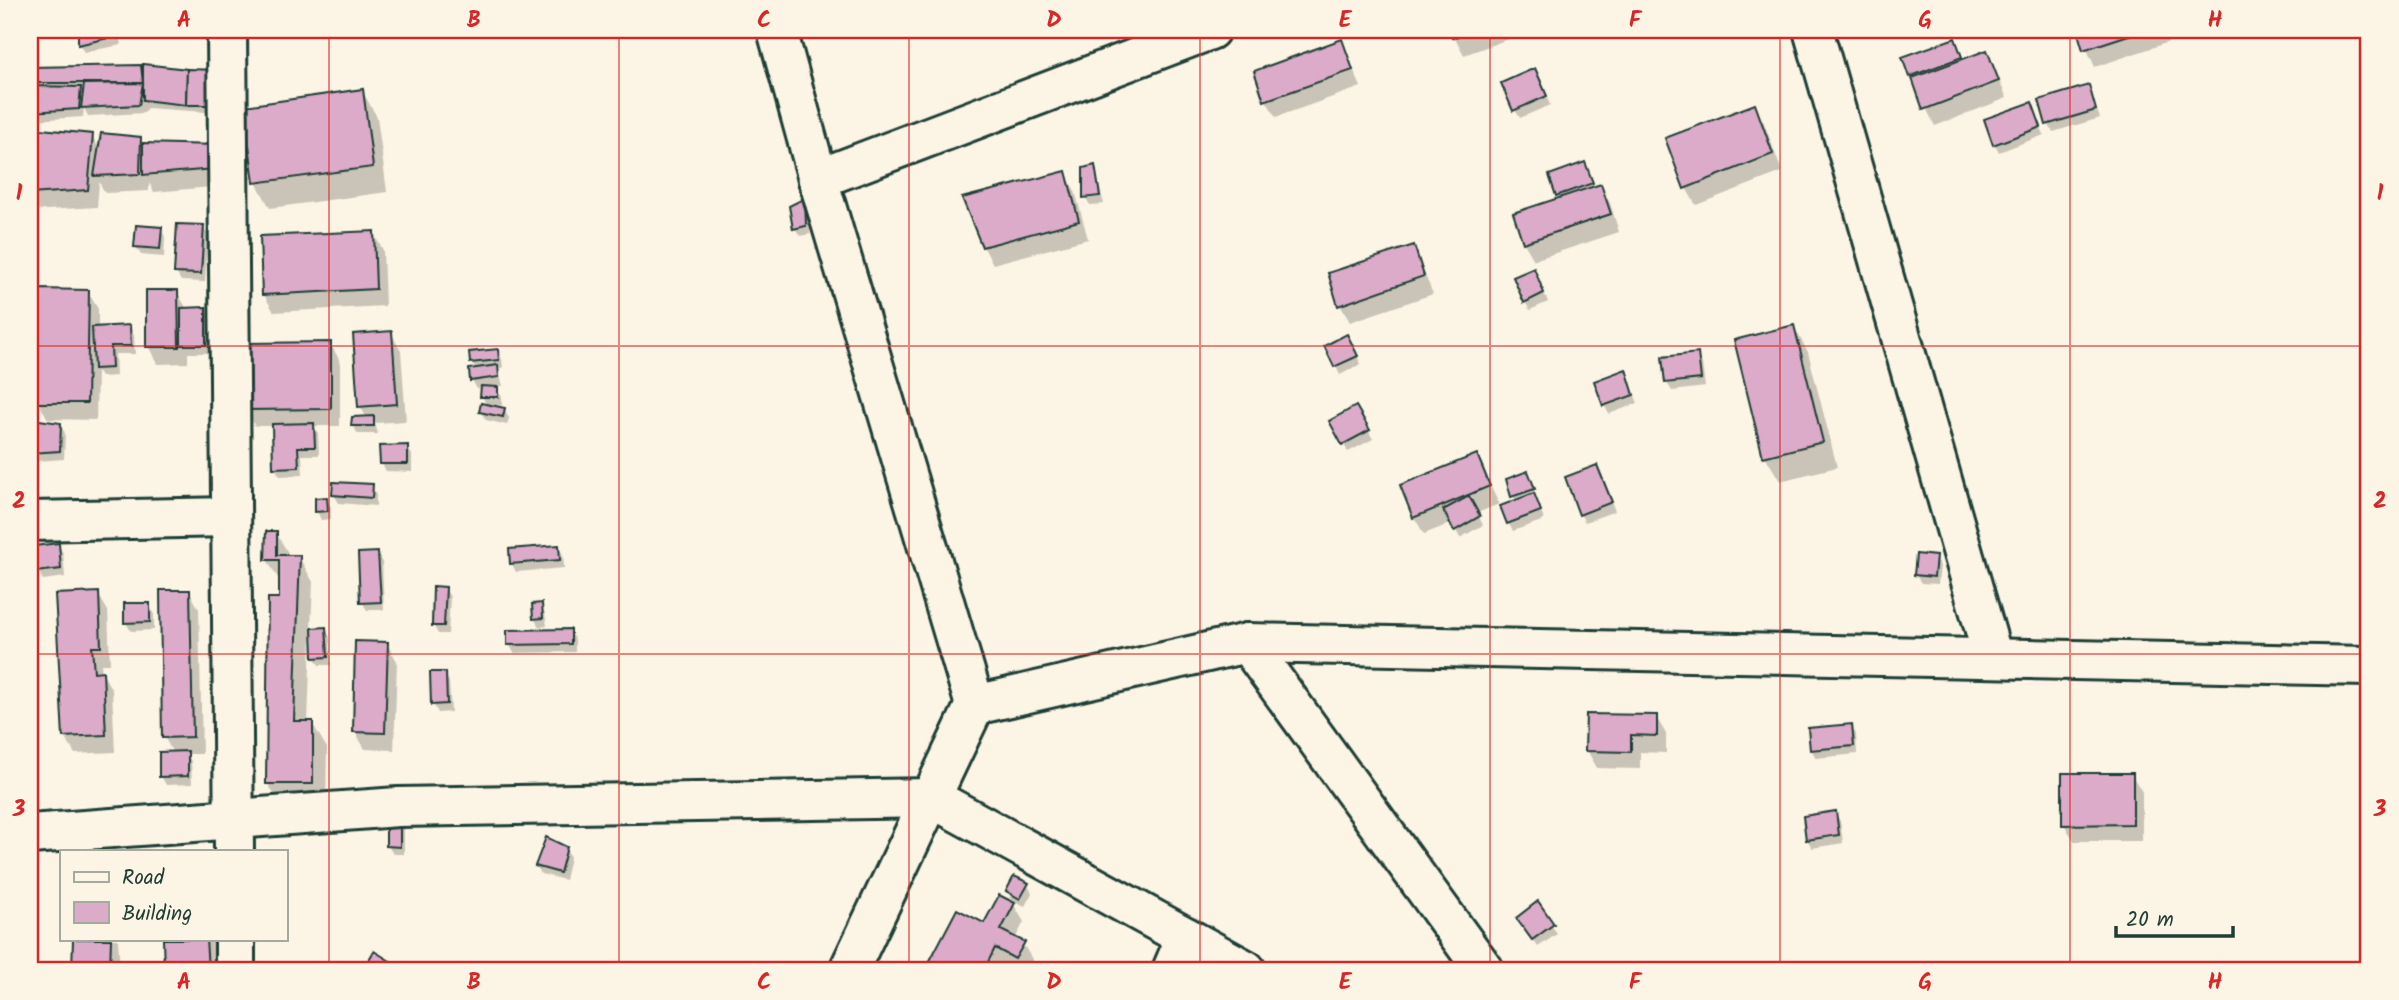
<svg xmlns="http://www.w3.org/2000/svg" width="2399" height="1000" font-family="Kalam,sans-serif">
	<rect width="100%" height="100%" fill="#fcf5e5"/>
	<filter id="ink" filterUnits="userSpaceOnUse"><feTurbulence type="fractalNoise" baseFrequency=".0143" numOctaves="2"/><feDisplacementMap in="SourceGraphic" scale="14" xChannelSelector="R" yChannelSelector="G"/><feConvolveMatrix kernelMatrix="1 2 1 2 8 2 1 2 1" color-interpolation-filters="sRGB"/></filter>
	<g filter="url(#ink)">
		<g fill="#0003">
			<path d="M118,30L121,45L84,52L79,44L80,31Z"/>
			<path d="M1451,30H1533L1464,55Z"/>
			<path d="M2078,30H2168L2172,41L2095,67Z"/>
			<path d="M1955,40L1963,61L1986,52L2007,98L1935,126L1910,76Z"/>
			<path d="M1341,41L1361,87L1276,117L1266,100Z"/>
			<path d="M140,67L145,76L217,72L221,113L147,108L144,113L88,116L84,108L83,117L32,120L30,127V68Z"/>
			<path d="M1539,78L1550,105L1520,118L1515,110Z"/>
			<path d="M2088,87L2100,118L2053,132L2048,124Z"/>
			<path d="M362,91L377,117L387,192L270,208L256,182Z"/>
			<path d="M2032,104L2044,135L1999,152L1995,144Z"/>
			<path d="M1754,106L1764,123L1782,172L1696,205L1686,188Z"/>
			<path d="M30,129L92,136L100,150L140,138L144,145L214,147L223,186L154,192L149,183V191L105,193L99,182L97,207L30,211Z"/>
			<path d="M1584,164L1595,188L1600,186L1610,203L1619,232L1534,260L1524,243Z"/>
			<path d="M1094,167L1104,204L1090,205L1085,197Z"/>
			<path d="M1065,173L1075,191L1088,239L993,264L983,246Z"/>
			<path d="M804,200L809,208L810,234L800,236L795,228Z"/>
			<path d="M203,227L208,235L205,282L181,281L176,272Z"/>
			<path d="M161,228L165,237L164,257L141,255L136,247Z"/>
			<path d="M373,233L383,250L385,306L274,312L264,295Z"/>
			<path d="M1413,247L1433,294L1350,322L1340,305Z"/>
			<path d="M1538,278L1548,302L1530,310L1525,302Z"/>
			<path d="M88,292L98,309V329L129,327L134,335L135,354H115L116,376L101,377L97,371L96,420L48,419L38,402Z"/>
			<path d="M177,292L187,309H205L210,317V353H188V363L158,364L148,346Z"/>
			<path d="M1794,327L1808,352L1837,467L1780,481L1765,456Z"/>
			<path d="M391,333L401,351L406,421L375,423L378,434H358L353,426L367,418L360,406Z"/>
			<path d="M330,343L340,361V426H314L318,433L319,455H302L303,475L280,476L275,468L274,426H255L245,409Z"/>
			<path d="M1351,344L1361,364L1340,375L1326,346Z"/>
			<path d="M497,351L502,359L503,368H498L503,386H495L502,397V405L491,407L504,409L509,418L507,425L486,420L481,412L487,406L482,396V388L477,389L472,380L476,370L472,362Z"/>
			<path d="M1697,355L1702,363L1705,387L1672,391L1667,383L1664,359Z"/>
			<path d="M1625,372L1638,403L1609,414L1604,405Z"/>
			<path d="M1356,409L1373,439L1348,452L1332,422Z"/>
			<path d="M34,421L60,424L65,433L64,459L36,461L32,453Z"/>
			<path d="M407,447L412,455V472L386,471L381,463Z"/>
			<path d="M1476,456L1499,504L1477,513L1483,525L1460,538L1452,523L1424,534L1414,517Z"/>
			<path d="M1528,473L1544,520L1513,531L1508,523L1516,502L1508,480Z"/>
			<path d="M1601,476L1615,511L1585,522L1580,514Z"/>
			<path d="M372,486L376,495V506L339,503L334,495Z"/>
			<path d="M326,499L331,507V519L321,520L317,511Z"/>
			<path d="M276,533L290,556L299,557L313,582L311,629H325L330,637L331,665H319L314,657V637H311L308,723H312L327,748L326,809H283L268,784L281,583L267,560Z"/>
			<path d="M58,545L63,553L65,577L43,580L38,571Z"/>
			<path d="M558,546L563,555L564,568L516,572L512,564Z"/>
			<path d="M377,554L382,562L384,610H367L362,602Z"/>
			<path d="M1935,557L1940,566L1938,584L1921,583L1916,575Z"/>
			<path d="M445,588L450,597L448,634H438L433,625Z"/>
			<path d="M189,591L199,609L202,754H187L191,761L192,784L166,785L161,776L173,753L164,737Z"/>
			<path d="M98,594L108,611L110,664H101L102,673L112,690L115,752L75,754L65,737Z"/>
			<path d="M149,605L154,613V630L131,631L126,623Z"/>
			<path d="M541,605L545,613L547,626L539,627L534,618Z"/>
			<path d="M570,631L575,639V652L514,653L509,644Z"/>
			<path d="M387,644L397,661L394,750L365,749L355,732Z"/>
			<path d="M445,674L449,682L451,712L438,713L433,704Z"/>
			<path d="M1656,717L1666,734V753L1640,752V769L1597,768L1587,750Z"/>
			<path d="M1851,726L1856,734L1857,754L1816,758L1811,749Z"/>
			<path d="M2132,775L2142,792V841H2074L2064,824Z"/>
			<path d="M1835,813L1840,821L1843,843L1812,848L1807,839Z"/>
			<path d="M399,818L404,827V854H393L388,846Z"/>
			<path d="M565,848L570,857L565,880L541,874L537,866Z"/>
			<path d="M1027,884L1032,893L1025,906L1012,900L1008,891Z"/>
			<path d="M1538,904L1557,934L1538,947L1523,926Z"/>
			<path d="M1014,905L1024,922L1015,939L1023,944L1033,961L1028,970H1016L1005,965L1002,970H927L958,911L984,925Z"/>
			<path d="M75,939H118L120,970H74Z"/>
			<path d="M165,939H214L219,947L220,970H166Z"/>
			<path d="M374,953L402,970H364Z"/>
		</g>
		<g fill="#dcabc9" stroke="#1f3d34" stroke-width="2">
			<path d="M78,30H117V36L78,45Z"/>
			<path d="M1449,30H1476L1452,38Z"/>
			<path d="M2077,30H2144L2083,50Z"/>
			<path d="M1955,38L1962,57L1909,77L1902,57Z"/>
			<path d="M1342,39L1353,70L1264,101L1254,71Z"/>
			<path d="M1987,50L1999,81L1923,110L1912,78Z"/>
			<path d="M143,64L187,69L186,105L143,100Z"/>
			<path d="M141,65L143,83H30V67Z"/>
			<path d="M1535,68L1547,96L1513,111L1501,83Z"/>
			<path d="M187,69L218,70V105H186Z"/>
			<path d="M143,83L139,105L81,108L84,84Z"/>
			<path d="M2089,85L2096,110L2046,125L2039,100Z"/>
			<path d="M30,86L81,87L79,109L30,112Z"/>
			<path d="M363,89L373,167L254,183L244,106Z"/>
			<path d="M2032,102L2041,127L1993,145L1984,119Z"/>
			<path d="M1755,104L1773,154L1684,189L1665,138Z"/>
			<path d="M30,128L93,134L88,190L30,194Z"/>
			<path d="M101,133L141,137L140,174L94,176Z"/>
			<path d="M143,143L215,145L214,169L143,175Z"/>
			<path d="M1585,162L1593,183L1556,196L1549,175Z"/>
			<path d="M1095,165L1100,196L1083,198V168Z"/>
			<path d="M1066,171L1079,221L982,247L962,198Z"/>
			<path d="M1601,184L1611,214L1523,243L1513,213Z"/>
			<path d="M805,198L806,226L793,229L789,206Z"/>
			<path d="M177,224L204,225L201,274L174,273Z"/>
			<path d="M136,225L162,227L160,249L134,247Z"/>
			<path d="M374,231L376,289L262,295L260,236Z"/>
			<path d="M1414,245L1424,276L1338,306L1328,273Z"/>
			<path d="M1534,268L1544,293L1524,303L1513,277Z"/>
			<path d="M38,289L89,290L87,403H36Z"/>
			<path d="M146,290H178L179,347H146Z"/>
			<path d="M206,307V345H181V308Z"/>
			<path d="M130,325L131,346H111L112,368L94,369L92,327Z"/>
			<path d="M1794,325L1823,442L1763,457L1734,340Z"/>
			<path d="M392,331L397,404L358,407L353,334Z"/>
			<path d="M1347,334L1358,356L1334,367L1324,346Z"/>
			<path d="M331,342V409L243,410L242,343Z"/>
			<path d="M498,349L499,360L470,363L469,352Z"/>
			<path d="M1698,353L1701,379L1665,383L1662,357Z"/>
			<path d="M498,365L499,377L470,381L469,369Z"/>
			<path d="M1626,369L1634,395L1603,406L1594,381Z"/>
			<path d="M481,386L498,387V397H480Z"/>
			<path d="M481,403L505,408L503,417L479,412Z"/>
			<path d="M1356,406L1370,430L1342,445L1329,421Z"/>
			<path d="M374,416V426H351L352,417Z"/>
			<path d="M32,419L61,423L60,451L30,453Z"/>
			<path d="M314,423L315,447H298L299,467L273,468L272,424Z"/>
			<path d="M408,445V464H380L379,446Z"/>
			<path d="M1477,454L1490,486L1413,518L1400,485Z"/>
			<path d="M1597,465L1612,502L1579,515L1565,477Z"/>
			<path d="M1528,471L1535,489L1511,497L1506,479Z"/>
			<path d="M333,482L373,484L372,498L332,495Z"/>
			<path d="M1534,493L1541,511L1507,524L1500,506Z"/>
			<path d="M1469,496L1480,516L1454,531L1443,510Z"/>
			<path d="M327,497L328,511L315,512V498Z"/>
			<path d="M266,531H277V555H300L294,721H313V784H266L268,598H279V560H265Z"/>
			<path d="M59,543L61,569L36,572L34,546Z"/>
			<path d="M559,545L560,560L510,564L509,549Z"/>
			<path d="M378,552L381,602L360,603L358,553Z"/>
			<path d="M1916,554L1936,556L1934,577L1914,575Z"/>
			<path d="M433,586L446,587L444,626H432Z"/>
			<path d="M160,590H190L193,737L162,738Z"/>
			<path d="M99,592L101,647H92L94,672L103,671L106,735L63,737L55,594Z"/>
			<path d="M124,603H150V622L124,623Z"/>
			<path d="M542,603L543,618L533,619L532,604Z"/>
			<path d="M326,627L328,657L313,658L312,628Z"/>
			<path d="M571,629V644L507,645V630Z"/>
			<path d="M355,641L388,642L385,733L353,732Z"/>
			<path d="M430,672H446L447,704L431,705Z"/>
			<path d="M1586,714L1657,715V736L1631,735V752L1585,751Z"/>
			<path d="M1852,724L1854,746L1810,750L1808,728Z"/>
			<path d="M188,751V776L159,777V752Z"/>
			<path d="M2062,773H2133V824L2062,825Z"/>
			<path d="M1836,811L1839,835L1806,840L1803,816Z"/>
			<path d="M386,817H400V847L386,846Z"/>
			<path d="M546,837L567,847L560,873L535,866Z"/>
			<path d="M1014,876L1029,883L1020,899L1006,891Z"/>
			<path d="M999,895L1015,903L1001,930L1025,942L1015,959L995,948L984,970H925L957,909L984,923Z"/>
			<path d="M1538,901L1554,924L1532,940L1516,918Z"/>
			<path d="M73,939H111L110,970H72Z"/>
			<path d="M163,939H206L208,970H164Z"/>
			<path d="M374,951L405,970L364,968Z"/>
			<path d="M744,963L762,970H741Z"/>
		</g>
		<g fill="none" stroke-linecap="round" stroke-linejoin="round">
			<g stroke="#1f3d34" stroke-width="44">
				<g id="minor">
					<path d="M227,30L234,851"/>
					<path d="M777,30L818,179L975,705"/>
					<path d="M1813,30L1993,658"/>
					<path d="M818,179L1210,30"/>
					<path d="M30,521L231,517"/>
					<path d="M1247,643L1484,970"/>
					<path d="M30,834L398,807L932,798L1246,970"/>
					<path d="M235,939V970"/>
					<path d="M849,970L975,705L1247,643L2369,666"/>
					<path d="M1172,970L1186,937"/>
				</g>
			</g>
			<use href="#minor" stroke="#fcf5e5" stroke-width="38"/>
		</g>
	</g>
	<path fill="none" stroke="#d62828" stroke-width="2" stroke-opacity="0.55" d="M329,30V970M619,30V970M909,30V970M1200,30V970M1490,30V970M1780,30V970M2070,30V970M30,346H2369M30,654H2369"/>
	<rect width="2399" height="1000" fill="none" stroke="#fcf5e5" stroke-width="77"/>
	<rect x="60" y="850" width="228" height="91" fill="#fcf5e5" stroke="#a4ab9e" stroke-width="2"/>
	<rect x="74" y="872" width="35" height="10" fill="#fcf5e5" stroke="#a4ab9e" stroke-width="2"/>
	<text x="122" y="884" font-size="21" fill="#1f3d34">Road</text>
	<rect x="74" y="902" width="35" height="21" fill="#dcabc9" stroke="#a4ab9e" stroke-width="2"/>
	<text x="122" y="920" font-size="21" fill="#1f3d34">Building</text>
	<path d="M2116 926v10h117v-10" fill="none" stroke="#1f3d34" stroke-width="3.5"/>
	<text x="2126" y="926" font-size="21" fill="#1f3d34" stroke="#fcf5e5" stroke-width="5" paint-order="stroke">20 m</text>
	<rect x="38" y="38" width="2322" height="924" fill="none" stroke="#d62828" stroke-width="2.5"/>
	<g font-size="23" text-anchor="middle" font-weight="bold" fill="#d62828">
		<text x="184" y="27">A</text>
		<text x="474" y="27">B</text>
		<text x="764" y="27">C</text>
		<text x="1054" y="27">D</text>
		<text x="1345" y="27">E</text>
		<text x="1635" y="27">F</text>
		<text x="1925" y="27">G</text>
		<text x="2215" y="27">H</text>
		<text x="19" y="200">1</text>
		<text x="2380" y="200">1</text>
		<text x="19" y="508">2</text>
		<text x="2380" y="508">2</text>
		<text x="19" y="816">3</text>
		<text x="2380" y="816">3</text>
		<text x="184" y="989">A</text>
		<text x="474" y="989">B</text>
		<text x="764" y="989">C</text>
		<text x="1054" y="989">D</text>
		<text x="1345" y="989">E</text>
		<text x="1635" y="989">F</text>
		<text x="1925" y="989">G</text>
		<text x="2215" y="989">H</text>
	</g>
</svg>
